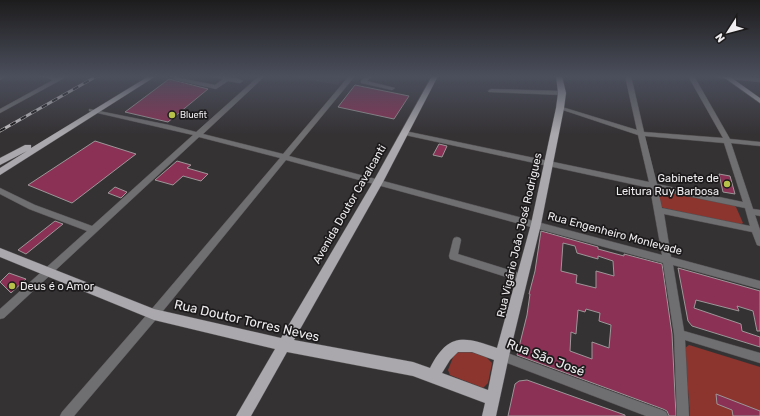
<svg xmlns="http://www.w3.org/2000/svg" width="760" height="416" font-family="Rubik,sans-serif">
	<rect width="100%" height="100%" fill="#353234"/>
	<path fill="#423b42" d="M288,76H345L338,85Z"/>
	<g fill="#8b352e">
		<path d="M660,188L731,203L736,207L743,223L740,225L664,208L661,207L657,190Z"/>
		<path d="M689,345L760,367V416H690L685,348Z"/>
		<path d="M462,349L486,357L492,363L488,383L483,388L450,375L448,370L456,350Z"/>
	</g>
	<g fill="#8a3155" stroke="#9c9798" fill-rule="evenodd">
		<path d="M169,79L208,89L168,122L125,112Z"/>
		<path d="M355,85L409,96L394,119L338,107Z"/>
		<path d="M95,141L136,154L72,203L28,185Z"/>
		<path d="M439,144L447,146L442,157L433,155Z"/>
		<path d="M177,161L191,165L187,168L208,174L201,181L183,176L173,185L155,180Z"/>
		<path d="M719,174L730,176L735,194L723,192Z"/>
		<path d="M115,187L127,192L121,198L108,193Z"/>
		<path d="M55,221L63,224L26,254L18,250Z"/>
		<path d="M541,231L598,247V249L624,256V254L662,264L672,334L676,416H669L667,411L663,409L517,355L527,315L530,294H529L535,271ZM563,243L575,246L577,253L598,259V256L613,261L614,276L596,271V288L576,283L577,275L561,271ZM586,309L600,313L599,321L611,325L609,348L592,342V359L570,351L571,332L576,334L578,310L585,312Z"/>
		<path d="M678,268L760,291V331H757L753,311L737,306L739,311L696,300L694,308L741,324L742,331L760,337V347L692,326L688,321Z"/>
		<path d="M9,273L26,279L11,293L0,282Z"/>
		<path d="M527,380L625,415V416H508L515,384L519,381Z"/>
		<path d="M716,394L760,411V416H733L732,410L717,404Z"/>
	</g>
	<g fill="none" stroke-linecap="round" stroke-linejoin="round">
		<g stroke="#535052" stroke-width="1">
			<g id="minor">
				<path d="M0,76H7L0,80Z"/>
				<path d="M41,76H49L57,78L61,76H68L0,113V109L53,80Z"/>
				<path d="M170,76H176L180,78L215,85L223,79L211,77L210,76C220,76 235,76 243,81L240,83L228,81L216,89L176,80Z"/>
				<path d="M259,76H265L203,134L283,154L349,76H355L289,156L662,255L650,188L405,135L402,133L405,131L649,182L638,135L557,108L558,107H562L637,130L625,76H631L644,132L723,138L688,76H694L730,139L760,142V146L731,143L753,209L760,210V216L755,215L760,230V246L757,245L752,232L664,214L671,257L760,281V289L673,265L684,331L760,353V363L685,340L689,416H677L674,334L663,263L286,160L158,317L74,416H60L62,412L150,311L280,158L199,137L4,318L0,319V309L87,231L29,209L0,194V188L35,205L92,226L193,135L89,111V109L169,125L196,132ZM645,136L724,143L743,202L657,184ZM658,190L745,208L750,226L662,208Z"/>
				<path d="M367,76H373L367,81L395,88L392,90L361,83V81Z"/>
				<path d="M715,76H733L760,78V82L718,78Z"/>
				<path d="M491,89L562,91L565,93L562,95L489,92L488,91Z"/>
				<path d="M457,237L460,238L461,240L458,254L525,275L527,278L525,281L522,282L450,259L449,256L453,240L454,238Z"/>
				<path d="M502,351L662,410L666,412L668,416H646L502,361L498,360L497,356L498,352Z"/>
			</g>
		</g>
		<g stroke="#535052" stroke-width="1">
			<g id="major">
				<path d="M149,76H156L0,175V168L27,151L0,165V158L25,145H31V148Z"/>
				<path d="M432,76H438L383,182L294,340L413,362L430,368C448,333 463,336 497,348L531,224L556,108L558,93L556,76H562L566,93L564,108L541,224L509,356L496,416H482L485,403L413,376L287,352L251,416H236L275,349L154,320L0,257V248L154,309L281,338L373,182ZM458,352H472L494,360L488,390L442,373L450,360Z"/>
				<path d="M722,76H729L760,98V103Z"/>
			</g>
		</g>
		<use href="#minor" fill="#6f6e70" fill-rule="evenodd"/>
		<use href="#major" fill="#aaa8ac" fill-rule="evenodd"/>
		<g stroke="#c4c1c3" stroke-width="3">
			<path id="rail" d="M0,131L97,76"/>
		</g>
		<use href="#rail" stroke="#1c1a1b" stroke-width="2" stroke-dasharray="6" stroke-linecap="butt"/>
	</g>
	<linearGradient id="sky" x2="0" y2="1"><stop stop-color="#1d1c1d"/><stop offset="0.57" stop-color="#4b4f5c"/><stop offset="1" stop-color="#4b4f5c" stop-opacity="0"/></linearGradient>
	<rect width="760" height="134" fill="url(#sky)"/>
	<g fill="#b6c149" stroke="#1c1a1b" stroke-width="1.5">
		<circle cx="172" cy="115" r="4"/>
		<circle cx="727" cy="184" r="4"/>
		<circle cx="12" cy="286" r="4"/>
	</g>
	<g text-anchor="middle" stroke-width="3.5" stroke-linejoin="round" paint-order="stroke">
		<g font-size="9" fill="#efedef" stroke="#1c1a1b" text-anchor="start">
			<text x="180" y="118">Bluefit</text>
		</g>
		<g font-size="11" fill="#efedef" stroke="#1c1a1b" text-anchor="end">
			<text x="719" y="182">Gabinete de<tspan x="719" dy="13">Leitura Ruy Barbosa</tspan></text>
			<text x="20" y="290" text-anchor="start">Deus é o Amor</text>
		</g>
		<g font-size="11" fill="#efedef" stroke="#1c1a1b">
			<text transform="translate(349 204) rotate(-60)" y="4">Avenida Doutor Cavalcanti</text>
			<text transform="translate(615 233) rotate(15)" y="4">Rua Engenheiro Monlevade</text>
			<text transform="translate(519 235) rotate(-77)" y="4">Rua Vigário João José Rodrigues</text>
		</g>
		<g font-size="13" fill="#efedef" stroke="#1c1a1b">
			<text transform="translate(247 320) rotate(13)" y="5">Rua Doutor Torres Neves</text>
			<text transform="translate(546 357) rotate(21)" y="5">Rua São José</text>
		</g>
	</g>
	<g transform="translate(728 32) rotate(234)" stroke="#1c1a1b" stroke-width="3" paint-order="stroke">
	<path d="M0-3L7 15L0 10L-7 15Z" fill="#efedef"/>
	<text y="-6" font-size="11" font-weight="bold" text-anchor="middle" fill="#efedef">N</text>
	</g>
</svg>
